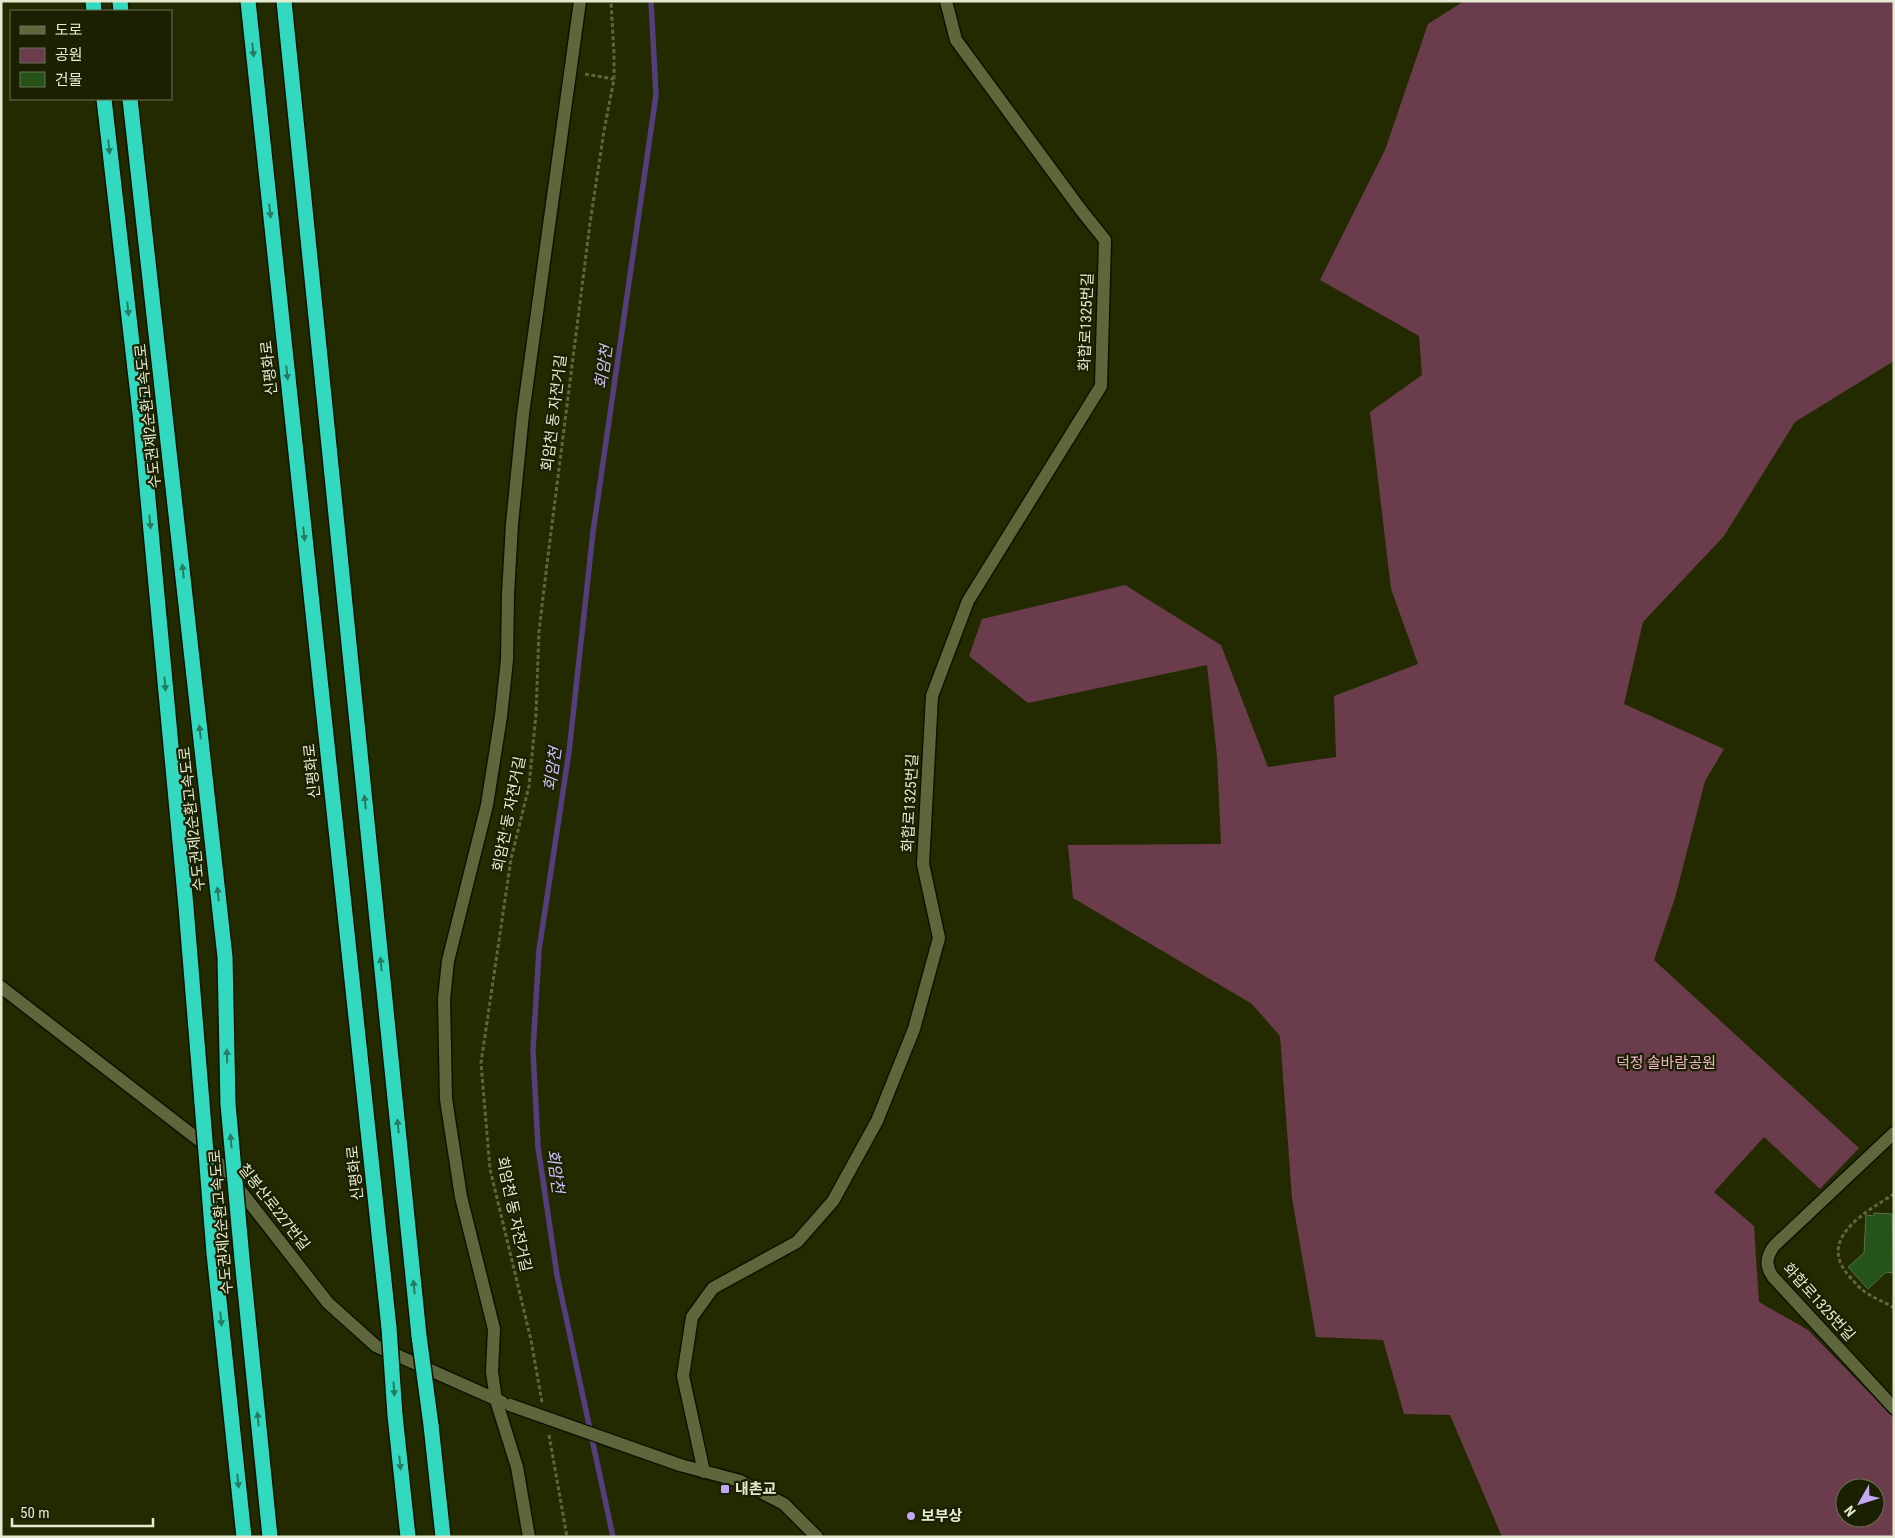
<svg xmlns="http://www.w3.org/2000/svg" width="1895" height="1538" font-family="'Roboto Condensed','Noto Sans KR',sans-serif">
	<rect width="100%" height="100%" fill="#232a00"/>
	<path fill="#6a3c4c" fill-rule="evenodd" d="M1464,1H1894V361L1795,422L1724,536L1643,622L1624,704L1724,749L1705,781L1675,898L1654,960L1859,1148L1820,1189L1764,1137L1714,1192L1754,1226L1759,1302L1808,1330L1894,1418V1537H1502L1450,1415L1404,1414L1383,1340L1316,1337L1292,1198L1280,1036L1252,1004L1073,898L1068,845L1221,844L1217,756L1207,665L1028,703L969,656L982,619L1125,585L1221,645L1268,767L1336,757L1334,696L1418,664L1391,589L1370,412L1422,375L1419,336L1320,280L1385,150L1428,24ZM1845,1488H1875V1518H1845Z"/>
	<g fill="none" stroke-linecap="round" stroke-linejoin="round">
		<path stroke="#553e7c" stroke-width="5.5" d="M613,1537L557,1275L538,1147L533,1050L539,950L569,752L593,532L656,95L651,1"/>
	</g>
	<path fill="#265317" stroke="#56724e" d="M1874,1213L1892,1214L1894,1273L1886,1272L1868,1289L1848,1267L1864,1253L1866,1215L1874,1216Z"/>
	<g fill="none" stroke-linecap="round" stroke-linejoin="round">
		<g stroke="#0d1200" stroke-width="15">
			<g id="minor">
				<path d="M1,987L204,1144L328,1303L376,1346L502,1402"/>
				<path d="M1894,1133L1774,1246C1766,1257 1765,1266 1773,1277L1894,1408"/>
				<path d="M680,1465L740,1481L784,1504L817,1537"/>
				<path d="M704,1472L683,1376L692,1317L713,1288L797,1242L833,1201L877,1121L914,1029L939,938L923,864L932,696L968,601L1101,386L1105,240L1081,210L956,40L946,1"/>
				<path d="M529,1537L517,1467L496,1400L492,1372L494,1329L461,1197L446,1099L444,999L448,961L487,805L501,716L507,660L508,594L512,524L523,414L580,1"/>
			</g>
		</g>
		<g stroke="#0d1200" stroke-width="18">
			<g id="highway">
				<path d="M93,1L94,11"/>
				<path d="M120,1L121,11"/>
				<path d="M248,1L389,1328"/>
				<path d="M284,1L419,1336"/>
				<path d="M104,99L140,413L186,907L202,1103"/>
				<path d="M130,99L225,957L228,1104"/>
				<path d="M214,1253L244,1537"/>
				<path d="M242,1259L270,1537"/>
				<path d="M395,1415L408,1537"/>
				<path d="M431,1425L443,1537"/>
			</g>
		</g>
		<g stroke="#5e6540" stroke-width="3" stroke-dasharray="4 2.5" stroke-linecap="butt">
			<path d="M585,74L614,79"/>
			<path d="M506,794L502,853L505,861L511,863"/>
			<path d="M1894,1194C1866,1212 1815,1239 1850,1277C1855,1283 1860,1289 1867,1293C1875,1299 1885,1302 1894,1308"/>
			<path d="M542,1402L531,1340L490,1169L481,1063L511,859L529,786L536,714L539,631L547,564L590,223L604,131L614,79V54L611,1"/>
			<path d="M549,1435L567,1537"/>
		</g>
		<use href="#minor" stroke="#5e673c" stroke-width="12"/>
		<use href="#highway" stroke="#32d9be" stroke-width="15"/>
		<g stroke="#0d1200" stroke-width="15" stroke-linecap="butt">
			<path id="minor-bridge" d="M510,1405L680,1465"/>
		</g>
		<g stroke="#0d1200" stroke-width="18" stroke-linecap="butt">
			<g id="highway-bridge">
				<path d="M202,1103L214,1253"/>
				<path d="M228,1104L242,1259"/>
				<path d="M389,1328L395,1415"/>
				<path d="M419,1336L431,1425"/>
			</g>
		</g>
		<use href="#minor-bridge" stroke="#5e673c" stroke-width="12"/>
		<use href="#highway-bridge" stroke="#32d9be" stroke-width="15"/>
	</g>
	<defs><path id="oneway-solid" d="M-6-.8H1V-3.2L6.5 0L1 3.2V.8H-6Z" transform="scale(1.25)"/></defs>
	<g fill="#267c60">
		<use href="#oneway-solid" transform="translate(253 50) rotate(84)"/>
		<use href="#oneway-solid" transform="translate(109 147) rotate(84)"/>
		<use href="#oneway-solid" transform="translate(270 211) rotate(84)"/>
		<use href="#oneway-solid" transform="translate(128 309) rotate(84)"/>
		<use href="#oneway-solid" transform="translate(287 373) rotate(84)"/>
		<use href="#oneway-solid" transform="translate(150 522) rotate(85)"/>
		<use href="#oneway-solid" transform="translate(304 534) rotate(84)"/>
		<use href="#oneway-solid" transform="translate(183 571) rotate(-96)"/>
		<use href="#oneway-solid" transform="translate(165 684) rotate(85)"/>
		<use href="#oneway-solid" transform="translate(200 732) rotate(-96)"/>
		<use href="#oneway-solid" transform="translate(365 802) rotate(-96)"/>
		<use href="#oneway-solid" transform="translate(218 894) rotate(-96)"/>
		<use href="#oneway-solid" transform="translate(381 964) rotate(-96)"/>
		<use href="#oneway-solid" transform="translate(227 1056) rotate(-91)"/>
		<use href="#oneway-solid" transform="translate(398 1126) rotate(-96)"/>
		<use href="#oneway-solid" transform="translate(231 1141) rotate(-95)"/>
		<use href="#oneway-solid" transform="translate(414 1287) rotate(-96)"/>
		<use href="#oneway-solid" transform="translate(221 1319) rotate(84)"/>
		<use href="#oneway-solid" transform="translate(394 1389) rotate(86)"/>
		<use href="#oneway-solid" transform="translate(258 1419) rotate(-96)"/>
		<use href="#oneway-solid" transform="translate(400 1463) rotate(84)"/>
		<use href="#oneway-solid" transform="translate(238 1481) rotate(84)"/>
	</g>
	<g fill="#c0a8f3" stroke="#1a2001" stroke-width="2">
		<rect x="720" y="1484" width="10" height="10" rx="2.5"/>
		<circle cx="911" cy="1516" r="5"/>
	</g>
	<g text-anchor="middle" stroke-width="4.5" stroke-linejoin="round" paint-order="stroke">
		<g font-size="15" fill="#e5ebd3" stroke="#1a2001">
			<text transform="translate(1086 322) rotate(-88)" y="5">화합로1325번길</text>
			<text transform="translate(269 368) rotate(-96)" y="5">신평화로</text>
			<text transform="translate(554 413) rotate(-83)" y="5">회암천 동 자전거길</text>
			<text transform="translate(148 416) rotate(-96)" y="5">수도권제2순환고속도로</text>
			<text transform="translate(312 771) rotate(-96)" y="5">신평화로</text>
			<text transform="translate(910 803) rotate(-87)" y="5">화합로1325번길</text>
			<text transform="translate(509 814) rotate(-79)" y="5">회암천 동 자전거길</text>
			<text transform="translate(192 819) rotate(-96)" y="5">수도권제2순환고속도로</text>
			<text transform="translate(355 1173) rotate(-96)" y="5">신평화로</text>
			<text transform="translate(274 1207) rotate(52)" y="5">칠봉산로227번길</text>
			<text transform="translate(514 1214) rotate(78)" y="5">회암천 동 자전거길</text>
			<text transform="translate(221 1222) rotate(-95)" y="5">수도권제2순환고속도로</text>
			<text transform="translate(1819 1302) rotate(48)" y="5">화합로1325번길</text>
		</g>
		<g font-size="15" fill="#f3b2c6" stroke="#1a2001">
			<text x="1666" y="1068">덕정 솔바람공원</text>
		</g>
		<g font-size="15" font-weight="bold" fill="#e5ebd3" stroke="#1a2001" text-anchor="start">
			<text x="735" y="1494">내촌교</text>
			<text x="921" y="1521">보부상</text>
		</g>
		<g font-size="16" font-style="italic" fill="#d1c0f8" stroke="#1a2001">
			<text transform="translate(603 367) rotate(-82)" y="6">회암천</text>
			<text transform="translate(552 769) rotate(-82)" y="6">회암천</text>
			<text transform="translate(556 1171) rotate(82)" y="6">회암천</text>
		</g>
	</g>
	<rect width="1895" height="1538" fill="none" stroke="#e5ebd3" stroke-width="5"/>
	<rect x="10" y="10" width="162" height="90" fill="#1a2001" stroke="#6b7155"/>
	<rect x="20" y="26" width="25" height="8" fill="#5e673c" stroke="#6b7155"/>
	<text x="55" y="35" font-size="15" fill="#e5ebd3">도로</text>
	<rect x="20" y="48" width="25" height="15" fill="#6a3c4c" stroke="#6b7155"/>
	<text x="55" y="60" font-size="15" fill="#e5ebd3">공원</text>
	<rect x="20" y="72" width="25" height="15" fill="#265317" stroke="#6b7155"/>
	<text x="55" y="85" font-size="15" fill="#e5ebd3">건물</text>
	<g transform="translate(1860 1503) rotate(231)"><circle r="24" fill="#1a2001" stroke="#6b7155"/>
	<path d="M0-4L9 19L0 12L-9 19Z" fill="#c0a8f3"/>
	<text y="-8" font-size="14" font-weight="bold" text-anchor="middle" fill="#e5ebd3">N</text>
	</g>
	<path d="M12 1518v8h141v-8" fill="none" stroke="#e5ebd3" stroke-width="2.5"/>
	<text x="20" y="1518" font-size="15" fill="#e5ebd3" stroke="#1a2001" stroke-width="4" paint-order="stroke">50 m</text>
</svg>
